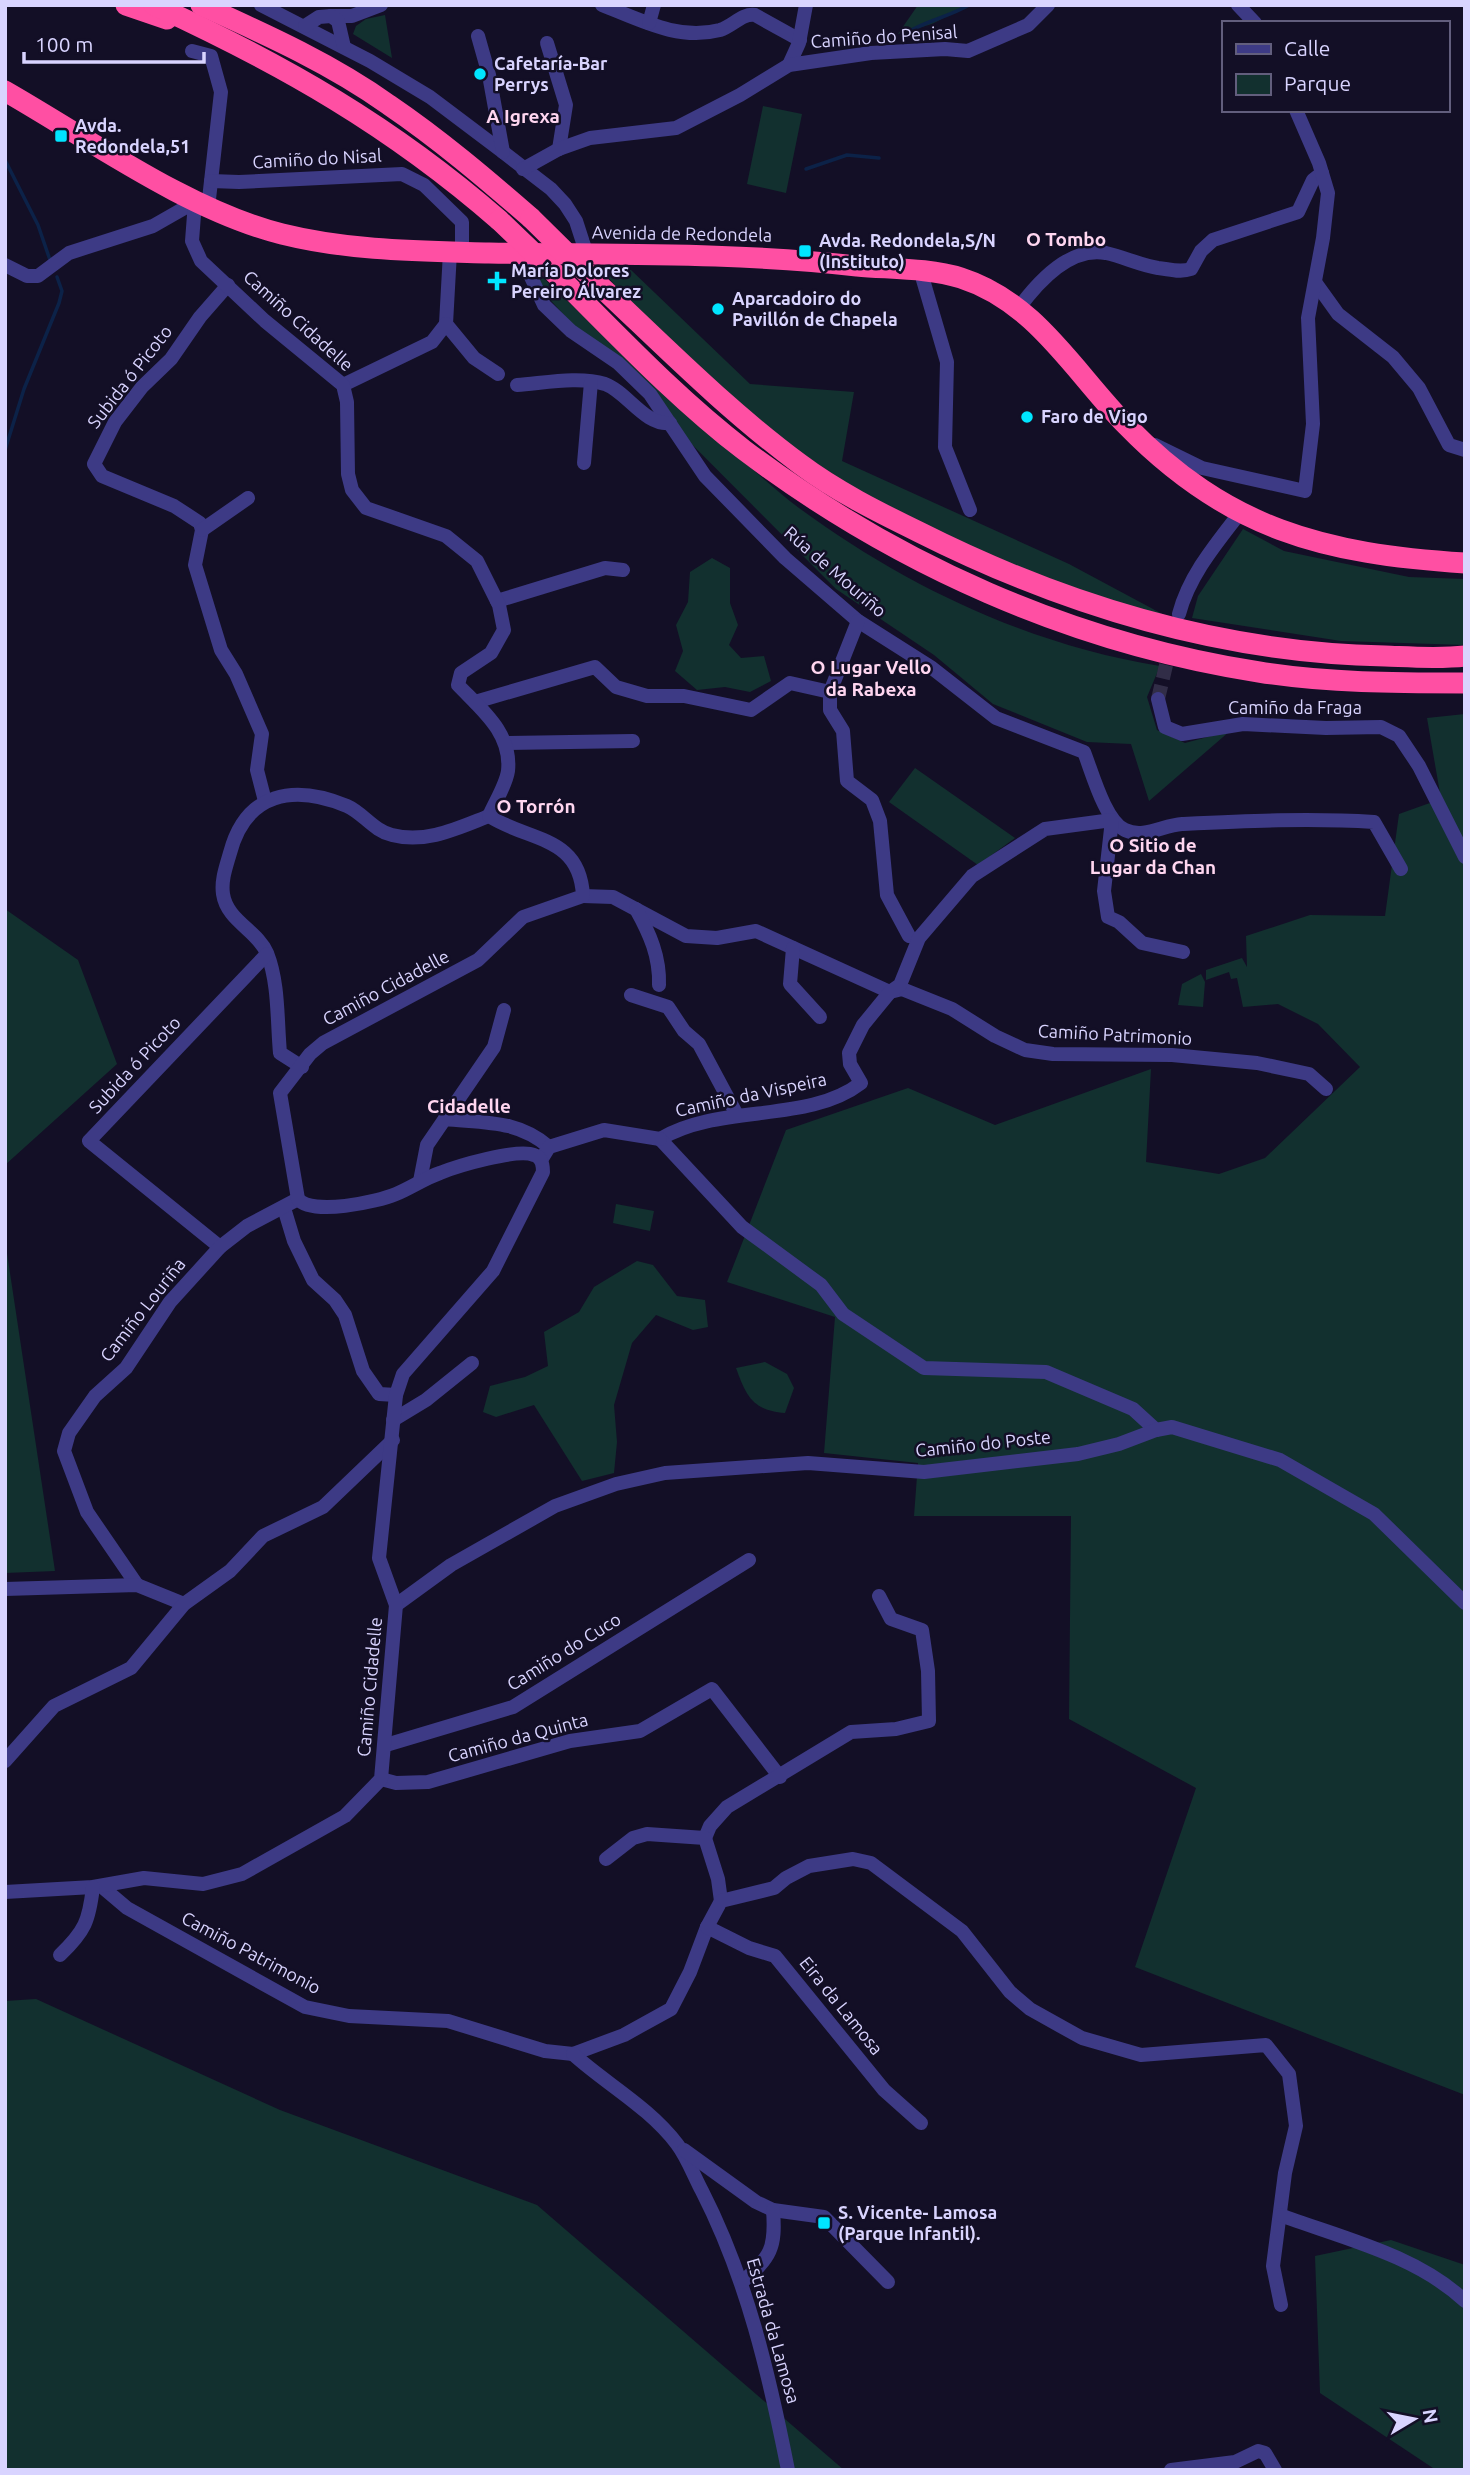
<svg xmlns="http://www.w3.org/2000/svg" width="1470" height="2475" font-family="Ubuntu,sans-serif">
	<rect width="100%" height="100%" fill="#130f26"/>
	<g fill="#12302f">
		<path d="M918,5H969L932,24L898,34Z"/>
		<path d="M385,15L392,58L353,34L356,26L366,19Z"/>
		<path d="M763,106L802,114L786,193L747,184Z"/>
		<path d="M599,267L631,270L750,384L854,392L842,461L1069,564L1166,616L1088,594L1005,561L916,522L846,483L793,447L659,336Z"/>
		<path d="M535,270C600,332 665,395 734,453C755,471 776,491 799,508C905,586 1029,645 1160,666L1147,697L1157,730L1185,743L1230,731L1149,801L1131,744L1087,742L993,704L934,655L836,589L574,326L544,293Z"/>
		<path d="M1243,529L1284,551L1409,577L1465,579V645L1341,641L1192,618L1198,596Z"/>
		<path d="M712,558L730,568V603L738,625L729,645L741,658L764,656L771,681L750,692L725,687L697,690L675,671L683,651L676,625L688,602L690,572Z"/>
		<path d="M1465,714V2095L1135,1967L1196,1788L1069,1719L1071,1516H914L918,1463L824,1453L835,1317L727,1282L786,1130L908,1088L995,1125L1151,1069L1146,1162L1219,1174L1265,1158L1360,1067L1318,1024L1278,1004L1243,1007L1237,978L1231,979L1229,972L1206,980V970L1242,958L1247,967L1246,936L1310,915L1385,916L1399,814L1441,799L1427,718Z"/>
		<path d="M915,768L1015,838L978,865L889,802Z"/>
		<path d="M5,909L78,960L117,1064L5,1165Z"/>
		<path d="M1201,974L1205,982L1203,1007L1178,1005L1182,984Z"/>
		<path d="M616,1204L654,1211L650,1231L613,1223Z"/>
		<path d="M5,1240L55,1571L5,1573Z"/>
		<path d="M637,1261L653,1265L677,1296L705,1300L708,1327L693,1330L656,1315L632,1343L614,1405L617,1442L614,1473L582,1481L534,1405L496,1417L483,1412L490,1386L525,1377L548,1366L544,1332L579,1312L594,1287Z"/>
		<path d="M765,1362L787,1374L794,1388L785,1413C753,1411 746,1396 736,1368Z"/>
		<path d="M36,1999L280,2110L537,2205L844,2470H5V2001Z"/>
		<path d="M1391,2240L1465,2265V2470H1436L1320,2393L1315,2256Z"/>
	</g>
	<g fill="none" stroke-linecap="round" stroke-linejoin="round">
		<g stroke="#0c2248" stroke-width="3.5">
			<path d="M907,33C920,23 951,16 969,5"/>
			<path d="M5,160L38,225L50,260"/>
			<path d="M806,169L847,155L879,158"/>
			<path d="M5,450L24,389L59,303L62,291L57,277"/>
		</g>
		<path stroke="#312d47" stroke-width="14" stroke-dasharray="14 7" stroke-linecap="butt" d="M1158,699L1177,619"/>
		<g stroke="#3d3a85" stroke-width="14">
			<path d="M261,5L370,61L430,97L503,152L551,189L565,204L576,221L587,255"/>
			<path d="M602,5C641,20 678,41 720,30C733,26 742,13 755,15L800,40"/>
			<path d="M1238,5L1255,23"/>
			<path d="M331,16H352L381,5"/>
			<path d="M649,23L654,5"/>
			<path d="M305,26L319,17L331,16L338,21L344,47"/>
			<path d="M478,36L489,75L503,152"/>
			<path d="M547,43L566,105L559,149"/>
			<path d="M192,51L211,56L221,92L208,208"/>
			<path d="M789,65L799,43L806,5"/>
			<path d="M523,169L559,149L590,138L676,128L740,95L789,65L871,53L945,49L968,51L1028,25L1048,5"/>
			<path d="M211,181L239,182L402,174L424,185L462,222V252"/>
			<path d="M450,252L446,324L474,358L498,374"/>
			<path d="M520,253L544,305L571,331L618,363L650,394L705,476L785,558L858,621L932,668L996,718L1084,752C1092,772 1105,821 1125,830C1144,839 1163,825 1182,824C1246,821 1309,818 1374,822L1401,869"/>
			<path d="M5,265L27,276H38L69,253L153,226L195,202"/>
			<path d="M921,273L947,362L945,447L970,510"/>
			<path d="M1315,282L1338,314L1393,357L1419,388L1449,445L1465,450"/>
			<path d="M228,285L200,317L171,359L142,387L115,422L94,464L102,476L174,506L200,523L202,530L195,565L221,650L236,674L262,734L257,770L265,801"/>
			<path d="M1018,309C1037,283 1069,246 1106,253C1124,257 1140,265 1158,268C1169,269 1180,273 1191,269L1201,251L1213,240L1298,212L1313,180L1322,173"/>
			<path d="M343,385L432,342L446,324"/>
			<path d="M517,385C545,383 579,376 605,384C627,392 645,426 670,423"/>
			<path d="M1155,445L1202,468L1305,491L1313,424L1308,318L1323,238L1328,193L1319,163L1296,110"/>
			<path d="M584,463L591,382"/>
			<path d="M202,530L248,498"/>
			<path d="M497,601L605,568L623,570"/>
			<path d="M1179,614C1189,576 1215,545 1239,514"/>
			<path d="M858,621L830,692V710L843,731L847,781L872,800L880,821L887,895L909,936"/>
			<path d="M1158,699L1165,727L1182,734L1243,724L1326,728L1381,727L1399,736L1419,766L1465,857"/>
			<path d="M475,702L595,667L616,687L647,696H684L751,710L790,683L830,692"/>
			<path d="M507,743L633,741"/>
			<path d="M583,896L613,897L686,936L717,938L756,931L890,992L902,989L952,1009L995,1036L1025,1050L1053,1054L1172,1055L1257,1063L1309,1074L1326,1089"/>
			<path d="M636,909C650,934 660,957 659,985"/>
			<path d="M793,948L790,984L820,1017"/>
			<path d="M631,995L668,1007L684,1031L699,1044L737,1115"/>
			<path d="M302,1067L280,1053C277,1021 279,983 267,953C257,930 227,921 223,894C221,880 226,867 230,853C246,792 294,784 347,806C363,813 374,831 392,835C426,844 458,828 489,816"/>
			<path d="M445,1119C485,1123 518,1120 549,1147"/>
			<path d="M660,1139C720,1103 808,1124 861,1083L850,1064L849,1053L863,1025L890,992L900,985L919,938L972,876L1045,829L1112,820L1104,891L1108,917L1119,922L1142,943L1183,952"/>
			<path d="M660,1139L742,1227L821,1285L843,1314L924,1368L1046,1372L1133,1409L1156,1430"/>
			<path d="M541,1160L549,1147L604,1130L660,1139"/>
			<path d="M420,1181L427,1145L494,1047L504,1010"/>
			<path d="M284,1208L294,1241L313,1280L335,1300L345,1315L363,1371L379,1394L396,1395"/>
			<path d="M220,1247L89,1141L267,954"/>
			<path d="M393,1420L426,1400L472,1363"/>
			<path d="M137,1585L87,1512L64,1451L69,1433L95,1396L126,1368L170,1302L220,1247L247,1226L298,1199"/>
			<path d="M5,1589L137,1585L184,1604"/>
			<path d="M396,1605L451,1565L555,1506L616,1484L665,1473L808,1463L924,1472L1078,1454L1119,1444L1156,1430L1172,1427L1280,1460L1374,1514L1465,1603"/>
			<path d="M386,1745L513,1707L749,1560"/>
			<path d="M5,1761L54,1706L131,1668L184,1604L230,1571L263,1536L323,1507L393,1440"/>
			<path d="M381,1779L396,1783L428,1782L570,1741L640,1731L712,1689L780,1777"/>
			<path d="M705,1838L710,1826L727,1807L851,1732L896,1729L929,1721L928,1671L922,1630L891,1619L879,1596"/>
			<path d="M606,1859L633,1838L647,1834L705,1838L718,1879L721,1901"/>
			<path d="M101,1886L127,1908L305,2007L349,2016L448,2021L545,2051L573,2054L624,2035L671,2009L690,1972L707,1927"/>
			<path d="M5,1892L93,1887L144,1878L203,1884L242,1874L345,1816L381,1779L396,1605L379,1558L396,1395L403,1374L493,1271L543,1172C543,1165 542,1157 534,1155C518,1148 457,1166 440,1173C425,1178 411,1188 396,1194C377,1202 312,1216 298,1199L280,1093L310,1054L323,1043L478,960L523,917L583,896C580,835 529,842 489,816C495,802 506,785 508,771C512,733 482,710 458,685L461,673L491,653L504,630L499,605L477,561L446,536L366,508L352,490L348,474L347,402L343,385L265,321L201,261L192,241L195,202"/>
			<path d="M60,1955C85,1931 89,1921 93,1887"/>
			<path d="M573,2054C606,2084 649,2107 677,2144C687,2157 694,2176 702,2191C747,2279 769,2374 788,2470"/>
			<path d="M921,2123L884,2090L775,1956L749,1948L707,1927L721,1901L774,1888L786,1878L809,1866L853,1859L871,1863L962,1931L1010,1992L1030,2009L1082,2038L1141,2055L1266,2045L1289,2074L1296,2126L1285,2173L1273,2266L1281,2305"/>
			<path d="M684,2150L756,2202L773,2210L824,2217L888,2282"/>
			<path d="M1280,2215C1342,2238 1416,2255 1465,2301"/>
			<path d="M742,2282C771,2257 776,2248 773,2210"/>
			<path d="M1171,2470L1235,2462L1258,2451L1265,2453L1275,2470"/>
		</g>
		<g stroke="#ff4fa3" stroke-width="21">
			<path d="M126,5L167,19"/>
			<path d="M154,5C284,65 391,126 499,220"/>
			<path d="M201,5C265,34 332,64 389,105C439,139 485,178 531,218"/>
			<path d="M5,91C89,139 189,211 282,234C350,251 419,251 489,253C611,255 736,252 857,266C890,269 929,268 961,278C1036,302 1074,372 1126,425C1227,529 1323,554 1465,563"/>
			<path d="M566,284C623,341 680,401 744,450C895,564 1072,643 1259,672C1327,683 1396,683 1465,683"/>
			<path d="M598,284C664,346 727,410 800,464C836,491 878,512 919,532C1064,605 1222,653 1385,656C1412,657 1439,659 1465,656"/>
		</g>
		<g stroke="#ff4fa3" stroke-width="21">
			<path d="M531,218L598,284"/>
			<path d="M499,220L566,284"/>
		</g>
	</g>
	<g fill="#00e5ff" stroke="#130f26" stroke-width="2.5">
		<circle cx="480" cy="74" r="7"/>
		<rect x="54" y="129" width="14" height="14" rx="3.5"/>
		<rect x="798" y="244" width="14" height="14" rx="3.5"/>
		<path d="M493.5 270.5h7v7h7v7h-7v7h-7v-7h-7v-7h7z"/>
		<circle cx="718" cy="309" r="7"/>
		<circle cx="1027" cy="417" r="7"/>
		<rect x="817" y="2216" width="14" height="14" rx="3.5"/>
	</g>
	<g text-anchor="middle" stroke-width="5" stroke-linejoin="round" paint-order="stroke">
		<g font-size="18" fill="#d9d4ff" stroke="#130f26">
			<text transform="translate(884 37) rotate(-4)" y="6">Camiño do Penisal</text>
			<text transform="translate(317 159) rotate(-3)" y="6">Camiño do Nisal</text>
			<text transform="translate(682 234) rotate(1)" y="6">Avenida de Redondela</text>
			<text transform="translate(298 321) rotate(42)" y="6">Camiño Cidadelle</text>
			<text transform="translate(130 377) rotate(-52)" y="6">Subida ó Picoto</text>
			<text transform="translate(835 572) rotate(41)" y="6">Rúa de Mouriño</text>
			<text x="1295" y="714">Camiño da Fraga</text>
			<text transform="translate(386 988) rotate(-28)" y="6">Camiño Cidadelle</text>
			<text transform="translate(1115 1035) rotate(3)" y="6">Camiño Patrimonio</text>
			<text transform="translate(135 1065) rotate(-47)" y="6">Subida ó Picoto</text>
			<text transform="translate(751 1095) rotate(-12)" y="6">Camiño da Vispeira</text>
			<text transform="translate(143 1310) rotate(-52)" y="6">Camiño Louriña</text>
			<text transform="translate(983 1444) rotate(-6)" y="6">Camiño do Poste</text>
			<text transform="translate(564 1652) rotate(-32)" y="6">Camiño do Cuco</text>
			<text transform="translate(370 1687) rotate(-85)" y="6">Camiño Cidadelle</text>
			<text transform="translate(518 1738) rotate(-15)" y="6">Camiño da Quinta</text>
			<text transform="translate(251 1953) rotate(28)" y="6">Camiño Patrimonio</text>
			<text transform="translate(841 2006) rotate(51)" y="6">Eira da Lamosa</text>
			<text transform="translate(773 2331) rotate(74)" y="6">Estrada da Lamosa</text>
		</g>
		<g font-size="18" font-weight="bold" fill="#d9d4ff" stroke="#130f26" text-anchor="start">
			<text x="494" y="70">Cafetaría-Bar<tspan x="494" dy="21">Perrys</tspan></text>
			<text x="75" y="132">Avda.<tspan x="75" dy="21">Redondela,51</tspan></text>
			<text x="819" y="247">Avda. Redondela,S/N<tspan x="819" dy="21">(Instituto)</tspan></text>
			<text x="511" y="277">María Dolores<tspan x="511" dy="21">Pereiro Álvarez</tspan></text>
			<text x="732" y="305">Aparcadoiro do<tspan x="732" dy="21">Pavillón de Chapela</tspan></text>
			<text x="1041" y="423">Faro de Vigo</text>
			<text x="838" y="2219">S. Vicente- Lamosa<tspan x="838" dy="21">(Parque Infantil).</tspan></text>
		</g>
		<g font-size="19" font-weight="bold" fill="#ffd6f0" stroke="#130f26">
			<text x="523" y="123">A Igrexa</text>
			<text x="1066" y="246">O Tombo</text>
			<text x="871" y="674">O Lugar Vello<tspan x="871" dy="22">da Rabexa</tspan></text>
			<text x="536" y="813">O Torrón</text>
			<text x="1153" y="852">O Sitio de<tspan x="1153" dy="22">Lugar da Chan</tspan></text>
			<text x="469" y="1113">Cidadelle</text>
		</g>
	</g>
	<rect width="1470" height="2475" fill="none" stroke="#d9d4ff" stroke-width="14"/>
	<rect x="1222" y="21" width="228" height="91" fill="#130f26" stroke="#625e7d" stroke-width="2"/>
	<rect x="1236" y="44" width="35" height="10" fill="#3d3a85" stroke="#625e7d" stroke-width="2"/>
	<text x="1284" y="56" font-size="21" fill="#d9d4ff">Calle</text>
	<rect x="1236" y="74" width="35" height="21" fill="#12302f" stroke="#625e7d" stroke-width="2"/>
	<text x="1284" y="91" font-size="21" fill="#d9d4ff">Parque</text>
	<g transform="translate(1414 2419) rotate(80)" stroke="#130f26" stroke-width="5" paint-order="stroke">
	<path d="M0-5L12 26L0 18L-12 26Z" fill="#d9d4ff"/>
	<text y="-10" font-size="19" font-weight="bold" text-anchor="middle" fill="#d9d4ff">N</text>
	</g>
	<path d="M24 52v10h180v-10" fill="none" stroke="#d9d4ff" stroke-width="3.5"/>
	<text x="35" y="52" font-size="21" fill="#d9d4ff" stroke="#130f26" stroke-width="5" paint-order="stroke">100 m</text>
</svg>
